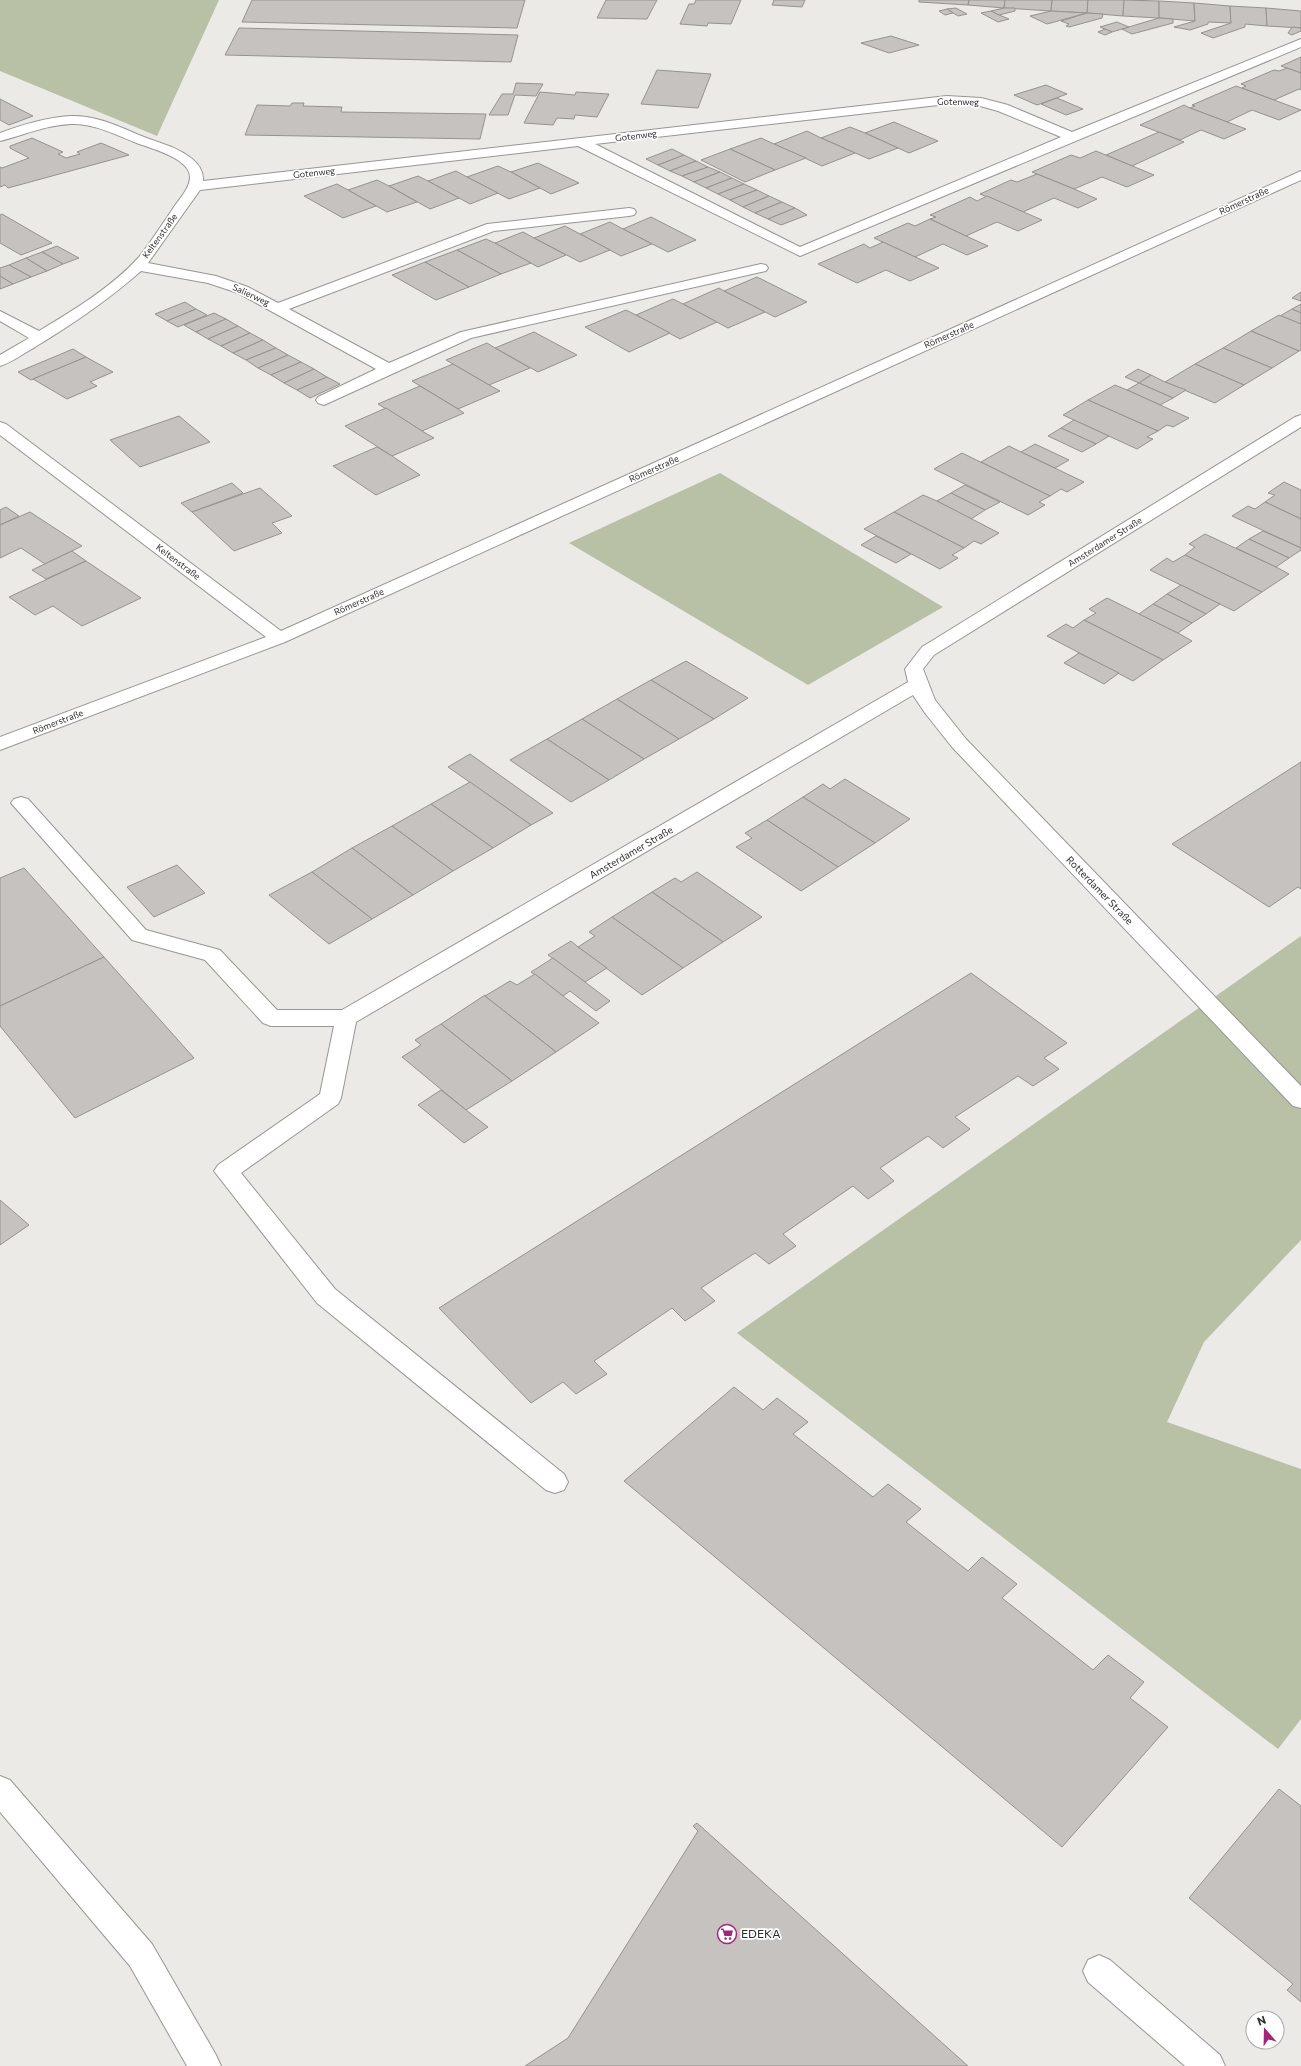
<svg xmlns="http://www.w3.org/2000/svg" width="1301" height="2066" font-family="Commissioner,sans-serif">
	<rect width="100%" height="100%" fill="#eceae7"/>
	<g fill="#b8c0a6">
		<path d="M0,0H219L157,136L0,71Z"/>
		<path d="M720,473L943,607L808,685L569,543Z"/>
		<path d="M1301,936V1240L1204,1342L1167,1422L1301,1469V1719L1278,1749L737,1333Z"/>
	</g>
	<g fill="#c5c2bf" stroke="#959290">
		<path d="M252,0H525L517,28L242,22Z"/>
		<path d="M606,0H657L647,19L597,18Z"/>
		<path d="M696,0H741L731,24L708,23L707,26L680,24L689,4H694Z"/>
		<path d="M774,0H805L802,7L772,5Z"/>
		<path d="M919,0H969L968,5L919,2Z"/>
		<path d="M969,0H1005L1004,8L968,5Z"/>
		<path d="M1005,0H1052L1051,11L1004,8Z"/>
		<path d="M1052,0H1088L1087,13L1051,11Z"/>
		<path d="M1088,0H1124L1123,16L1087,13Z"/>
		<path d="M1124,0L1159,1V18L1123,16Z"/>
		<path d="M1159,1L1194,3L1195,21L1159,18Z"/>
		<path d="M1194,3L1230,6L1231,23L1208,22V24L1190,30L1174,27L1195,21Z"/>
		<path d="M1230,6L1266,8L1267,26L1245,24V27L1213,38L1201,33L1231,23Z"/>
		<path d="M956,8L967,14L958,16L947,9Z"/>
		<path d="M1004,8H1015V11L999,15L991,11Z"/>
		<path d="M1266,8L1301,11V28L1267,26Z"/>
		<path d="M947,9L953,13L945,15L939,11Z"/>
		<path d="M991,11L999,15L1009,19L998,22L981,13Z"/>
		<path d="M1051,11L1087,13L1047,24L1030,16Z"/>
		<path d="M1087,13L1103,14L1102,18L1069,27L1066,26L1069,24L1061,21Z"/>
		<path d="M1159,18L1173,19V23L1132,34L1122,29Z"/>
		<path d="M1117,22L1129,27L1112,32L1100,27Z"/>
		<path d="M1292,27L1301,28V31L1292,35L1288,33Z"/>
		<path d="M239,28L518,35L511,62L225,55Z"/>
		<path d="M1105,29L1112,32L1105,35L1098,32Z"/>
		<path d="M891,36L919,45L889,53L861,43Z"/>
		<path d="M1301,57V73L1281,66Z"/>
		<path d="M1287,68L1301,73V90L1299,89L1274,100L1242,88L1246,86L1241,84L1274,70L1279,71Z"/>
		<path d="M657,70L711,74L698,108L641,104Z"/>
		<path d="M516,83L543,84L536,96L515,95L508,115H489L502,94H513Z"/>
		<path d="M1046,85L1067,94L1037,105L1014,95Z"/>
		<path d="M1236,86L1301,110L1279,120L1252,110L1227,122L1190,108L1195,106L1192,105Z"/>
		<path d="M540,92L575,95L576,92L609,94L597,117L575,115L574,119L557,118L553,125L524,123Z"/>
		<path d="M1057,98L1083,109L1066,115L1041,104Z"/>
		<path d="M0,99L33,116L9,125L0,120Z"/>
		<path d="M292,103H304L303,106L342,107L341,112L486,114L480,139L245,135L257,105L290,106Z"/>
		<path d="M1184,105L1190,108L1246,129L1224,139L1201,130L1180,140L1140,125Z"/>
		<path d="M894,122L938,141L909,153L865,133Z"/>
		<path d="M850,127L865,133L898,148L869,159L821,138Z"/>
		<path d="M807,131L821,138L855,153L822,166L774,144Z"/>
		<path d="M1159,132L1184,142L1132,166L1106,155Z"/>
		<path d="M32,138L63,152L58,154L66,158L80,154L77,152L101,143L129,155L8,188L5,185L0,187V167L2,168L29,158L10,148V146Z"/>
		<path d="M761,138L774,144L806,158L775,170L730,149Z"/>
		<path d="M672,149L684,155L658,165L646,159Z"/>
		<path d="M730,149L775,170L745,182L701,160Z"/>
		<path d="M1096,151L1154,175L1127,187L1102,177L1074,189L1032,172L1071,155L1080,158Z"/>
		<path d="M684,155L696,161L670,171L658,165Z"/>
		<path d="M696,161L708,167L682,176L670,171Z"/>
		<path d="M538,163L579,183L551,194L511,172Z"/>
		<path d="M498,166L511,172L540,188L509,199L467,177Z"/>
		<path d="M708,167L720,172L694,182L682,176Z"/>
		<path d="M456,171L467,177L498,193L470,204L428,181Z"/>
		<path d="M720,172L732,178L706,188L694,182Z"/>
		<path d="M1037,174L1074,189L1097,199L1078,208L1054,198L1023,212L980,194L1011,180L1017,182Z"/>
		<path d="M418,176L428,181L459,198L430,209L389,186Z"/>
		<path d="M732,178L744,184L718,194L706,188Z"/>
		<path d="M377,180L389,186L417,202L387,212L348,190Z"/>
		<path d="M337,184L348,190L376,206L343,218L304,196Z"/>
		<path d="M744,184L757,190L730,200L718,194Z"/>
		<path d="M757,190L769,196L743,207L730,200Z"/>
		<path d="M769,196L782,202L755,213L743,207Z"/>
		<path d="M987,196L1042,220L1018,231L997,222L966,236L930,219L936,217L930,215L970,197L977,201Z"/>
		<path d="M782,202L795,208L768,219L755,213Z"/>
		<path d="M795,208L807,215L781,225L768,219Z"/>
		<path d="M2,214L52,243L21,255L0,243V215Z"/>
		<path d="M651,217L696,240L668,252L623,229Z"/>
		<path d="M930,219L966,236L988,246L967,255L943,244L915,257L874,238L908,223L915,226Z"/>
		<path d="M610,222L623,229L652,244L621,256L580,234Z"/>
		<path d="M565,226L610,250L580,262L534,238Z"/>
		<path d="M523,232L534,238L566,255L538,267L495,243Z"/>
		<path d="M486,239L495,243L531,263L501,274L457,250Z"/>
		<path d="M883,242L939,268L910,281L886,270L857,283L818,264L864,244L870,248Z"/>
		<path d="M57,246L79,258L63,264L42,252Z"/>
		<path d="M457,250L501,274L469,287L425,262Z"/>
		<path d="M42,252L63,264L47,271L26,258Z"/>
		<path d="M26,258L47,271L31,277L9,265Z"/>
		<path d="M425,262L469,287L436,300L392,275Z"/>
		<path d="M9,265L31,277L13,284L0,276V268Z"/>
		<path d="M0,276L13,284L0,289Z"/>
		<path d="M757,277L807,302L775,317L724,291Z"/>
		<path d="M719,288L724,291L765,312L728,328L683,304Z"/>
		<path d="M1301,292V301L1292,298Z"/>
		<path d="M673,299L683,304L717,322L680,339L636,315Z"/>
		<path d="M185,302L196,309L167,321L155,314Z"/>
		<path d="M1301,304V313L1292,309Z"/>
		<path d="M196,309L207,315L178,327L167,321Z"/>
		<path d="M1292,309L1301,313V324L1280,316Z"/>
		<path d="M626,310L636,315L670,333L629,352L585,327Z"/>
		<path d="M214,313L226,319L196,332L184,325Z"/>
		<path d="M1279,315L1301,324V350L1299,351L1251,331Z"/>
		<path d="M226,319L238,326L208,339L196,332Z"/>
		<path d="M238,326L250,333L221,346L208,339Z"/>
		<path d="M1251,331L1299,351L1272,368L1223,348Z"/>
		<path d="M534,332L577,355L538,372L495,348Z"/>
		<path d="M250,333L263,340L233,353L221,346Z"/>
		<path d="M263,340L276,348L246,360L233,353Z"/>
		<path d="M487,343L495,348L530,368L489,385L446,360Z"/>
		<path d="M276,348L288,355L258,368L246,360Z"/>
		<path d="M1223,348L1272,368L1244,385L1195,364Z"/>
		<path d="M73,349L86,357L31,380L18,372Z"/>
		<path d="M288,355L301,362L271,375L258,368Z"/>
		<path d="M86,357L113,372L90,382L97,386L67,399L33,379Z"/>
		<path d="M301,362L314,369L284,383L271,375Z"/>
		<path d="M453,364L489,385L500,391L458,409L412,381Z"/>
		<path d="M1195,364L1244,385L1215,403L1165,382Z"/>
		<path d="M314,369L327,377L297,390L284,383Z"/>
		<path d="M1138,369L1151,375L1139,383L1125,377Z"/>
		<path d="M1151,375L1165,382L1186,390L1173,398L1139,383Z"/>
		<path d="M327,377L340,384L310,398L297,390Z"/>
		<path d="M1139,383L1173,398L1160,405L1127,390Z"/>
		<path d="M1115,385L1127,390L1189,418L1173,427L1167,425L1158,431L1088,400Z"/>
		<path d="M420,386L458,409L464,413L422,431L378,404Z"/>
		<path d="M1088,400L1158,431L1147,437L1153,439L1137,449L1063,415Z"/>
		<path d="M386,408L422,431L434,438L392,456L345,426Z"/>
		<path d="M179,416L210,442L140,467L110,440Z"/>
		<path d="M1074,420L1109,436L1096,444L1061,428Z"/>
		<path d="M1061,428L1096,444L1082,452L1048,436Z"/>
		<path d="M1035,444L1069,460L1055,468L1021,452Z"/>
		<path d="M1009,446L1021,452L1084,482L1067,492L1061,489L1050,496L981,462Z"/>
		<path d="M377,447L392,456L420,475L376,495L333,466Z"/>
		<path d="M962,453L1050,496L1039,502L1045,505L1028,515L934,469Z"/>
		<path d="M1284,482L1301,490V519L1265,502L1275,495L1268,493Z"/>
		<path d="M232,483L243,493L192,512L181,503Z"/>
		<path d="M965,485L1000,502L985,510L951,493Z"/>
		<path d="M260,488L292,516L272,523L282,533L234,551L192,512Z"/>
		<path d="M951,493L985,510L971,519L937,501Z"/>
		<path d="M923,495L937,501L999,533L981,544L974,541L964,548L894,512Z"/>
		<path d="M1265,502L1301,519V548L1232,516L1248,506L1255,509Z"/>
		<path d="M6,507L19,516L0,525V510Z"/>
		<path d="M30,512L82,546L45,564L21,548L0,558V525Z"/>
		<path d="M894,512L964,548L952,555L958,558L940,569L864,529Z"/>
		<path d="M1263,531L1301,548V550L1289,558L1249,539Z"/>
		<path d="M1205,534L1276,567L1289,574L1262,592L1185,555L1195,547L1189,544Z"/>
		<path d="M876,536L911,554L896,563L861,545Z"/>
		<path d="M1249,539L1289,558L1276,567L1236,548Z"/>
		<path d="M72,551L86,561L46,579L32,570Z"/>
		<path d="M1185,555L1262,592L1234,611L1150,570L1167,558L1173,562Z"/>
		<path d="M86,561L141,598L82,626L53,606L35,615L9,597Z"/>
		<path d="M1181,585L1220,604L1206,614L1167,594Z"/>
		<path d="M1167,594L1206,614L1192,623L1153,604Z"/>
		<path d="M1107,598L1178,633L1192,641L1163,660L1084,620L1096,613L1089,609Z"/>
		<path d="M1153,604L1192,623L1178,633L1139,614Z"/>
		<path d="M1084,620L1163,660L1133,681L1047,636L1066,624L1073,628Z"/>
		<path d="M1079,653L1119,673L1104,684L1064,663Z"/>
		<path d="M686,661L748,698L714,719L651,680Z"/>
		<path d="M651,680L714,719L679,739L617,699Z"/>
		<path d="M617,699L679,739L644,759L582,719Z"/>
		<path d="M582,719L644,759L609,780L547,739Z"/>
		<path d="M547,739L609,780L571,802L510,760Z"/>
		<path d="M470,754L553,813L531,825L448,767Z"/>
		<path d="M1301,762V889L1298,887L1269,907L1172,844Z"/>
		<path d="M845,779L910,819L875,843L803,797L823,784L830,789Z"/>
		<path d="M470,782L531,825L493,848L431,804Z"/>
		<path d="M803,797L875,843L838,867L767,820Z"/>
		<path d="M431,804L493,848L453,871L392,826Z"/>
		<path d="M767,820L838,867L801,891L736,847L752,838L745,833Z"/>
		<path d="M392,826L453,871L413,895L352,848Z"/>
		<path d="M352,848L413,895L372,919L312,872Z"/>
		<path d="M177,865L205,893L154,917L127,887Z"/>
		<path d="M24,868L104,957L0,1006V878Z"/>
		<path d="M312,872L372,919L329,944L269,895Z"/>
		<path d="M697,872L762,917L723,942L652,892L675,878L681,882Z"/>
		<path d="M652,892L723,942L683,968L612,917Z"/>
		<path d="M612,917L683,968L642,995L578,947L595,936L589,932Z"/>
		<path d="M571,941L578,947L607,968L585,982L548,955Z"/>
		<path d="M104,957L194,1058L75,1118L0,1026V1006Z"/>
		<path d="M553,958L585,982L610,1001L596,1011L570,991L563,996L531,972Z"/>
		<path d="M971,973L1067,1043L1044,1058L1059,1069L1033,1086L1018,1076L955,1117L970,1129L943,1148L928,1136L880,1168L894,1181L868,1199L853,1186L783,1234L796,1246L769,1264L755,1253L701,1288L715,1301L685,1321L672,1308L594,1361L607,1374L576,1394L563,1382L531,1403L439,1308Z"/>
		<path d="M535,974L563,996L599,1023L556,1052L485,996L510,981L517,985Z"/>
		<path d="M485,995V996L556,1052L512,1081L441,1024Z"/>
		<path d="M441,1024L512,1081L466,1110L402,1057L421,1045L415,1040Z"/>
		<path d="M441,1090L466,1110L488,1127L464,1143L418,1105Z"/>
		<path d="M0,1200L29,1225L0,1245Z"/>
		<path d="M734,1387L763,1410L777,1398L808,1422L793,1434L873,1497L888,1484L921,1509L906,1522L968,1571L982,1557L1017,1584L1002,1598L1093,1670L1108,1655L1144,1682L1130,1698L1168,1727L1062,1847L624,1481Z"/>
		<path d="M1279,1789L1301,1806V2002L1287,1990L1293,1984L1189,1898Z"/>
		<path d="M697,1823L968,2066H525L568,2038L698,1831L693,1826Z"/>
	</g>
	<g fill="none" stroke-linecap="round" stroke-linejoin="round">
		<g stroke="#979692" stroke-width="2">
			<g id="minor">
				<path d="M1301,39V47L800,256L578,146L200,190L148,263L216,276L248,287L278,303L487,224L629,208L634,209L636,212L634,215L629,216L494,231L289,309L389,363L461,332L761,264L766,265L768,268L766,271L761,272L471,338L324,405L318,403L316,400L318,397L376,369L238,293L208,283L141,271C108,300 73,324 35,347C24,353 13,362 0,366V355L29,338L0,321V311L39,331C74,310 112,287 139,257C151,242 161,226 172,210C178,200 189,190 190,178C191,158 149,148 134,142C114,134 93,123 71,124C46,125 24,135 0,141V133C22,125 47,117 71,116C97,115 120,127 144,137C160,143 177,147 191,158C198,163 204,172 203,181L947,96L981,98L1008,105L1072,132ZM947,104L980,106L998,111L1061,137L800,247L595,144Z"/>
				<path d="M1301,171V180L285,642L0,750V737L266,637L0,435V422L6,424L281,631Z"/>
				<path d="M1301,415V427L934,655L923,669L935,700L966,739L1301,1086V1108L1293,1106L952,747L925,713L913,695L356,1022L341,1098L338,1104L241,1173L335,1289L564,1474L568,1482L564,1490L555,1493L546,1490L317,1303L214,1171L218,1165L320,1094L334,1026H271L263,1023L205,960L132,940L11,803L14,799L21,797L28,799L146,930L220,950L277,1010H342L908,682L905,669L922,647L1295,417Z"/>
				<path d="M0,1776L10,1780L152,1944L216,2055L221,2066H187L130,1966L0,1812Z"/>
				<path d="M1099,1955L1110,1960L1220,2055L1225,2066H1185L1088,1982L1083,1971L1088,1960Z"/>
			</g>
		</g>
		<use href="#minor" fill="#fff" fill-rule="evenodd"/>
	</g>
	<defs>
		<g id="supermarket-ring" transform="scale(1)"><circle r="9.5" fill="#fff" stroke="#a2277c" stroke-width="1.5"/><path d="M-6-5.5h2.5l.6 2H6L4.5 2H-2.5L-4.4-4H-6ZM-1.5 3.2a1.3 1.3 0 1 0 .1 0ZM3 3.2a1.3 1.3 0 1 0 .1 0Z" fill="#a2277c"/></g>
	</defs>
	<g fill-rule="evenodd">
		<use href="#supermarket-ring" x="727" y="1934"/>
	</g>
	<g text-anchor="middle" stroke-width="3.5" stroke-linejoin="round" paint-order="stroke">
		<g font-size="9" fill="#2d2c2b" stroke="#fff">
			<text transform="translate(958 102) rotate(1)" y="3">Gotenweg</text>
			<text transform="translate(636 136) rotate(-7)" y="3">Gotenweg</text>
			<text transform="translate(314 173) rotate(-6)" y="3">Gotenweg</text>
			<text transform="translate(1244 201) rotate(-25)" y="3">Römerstraße</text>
			<text transform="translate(160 236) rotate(-54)" y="3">Keltenstraße</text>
			<text transform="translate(251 295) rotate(25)" y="3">Salierweg</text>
			<text transform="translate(949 335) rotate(-24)" y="3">Römerstraße</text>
			<text transform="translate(654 469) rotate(-24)" y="3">Römerstraße</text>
			<text transform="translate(1105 542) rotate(-32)" y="3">Amsterdamer Straße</text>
			<text transform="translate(178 562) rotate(37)" y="3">Keltenstraße</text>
			<text transform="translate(359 602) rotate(-24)" y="3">Römerstraße</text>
			<text transform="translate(58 722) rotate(-21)" y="3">Römerstraße</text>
		</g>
		<g font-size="10" fill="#2d2c2b" stroke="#fff">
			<text transform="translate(631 852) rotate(-30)" y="4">Amsterdamer Straße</text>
			<text transform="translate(1100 890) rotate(46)" y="4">Rotterdamer Straße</text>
		</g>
		<g font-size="12" fill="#2d2c2b" stroke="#fff" text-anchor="start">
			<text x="741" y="1938">EDEKA</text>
		</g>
	</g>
	<g transform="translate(1265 2030) rotate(340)"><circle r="19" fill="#ffffff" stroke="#ababaa"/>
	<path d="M0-3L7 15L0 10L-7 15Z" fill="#a2277c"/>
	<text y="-6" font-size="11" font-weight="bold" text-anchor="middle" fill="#2d2c2b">N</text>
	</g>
</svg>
